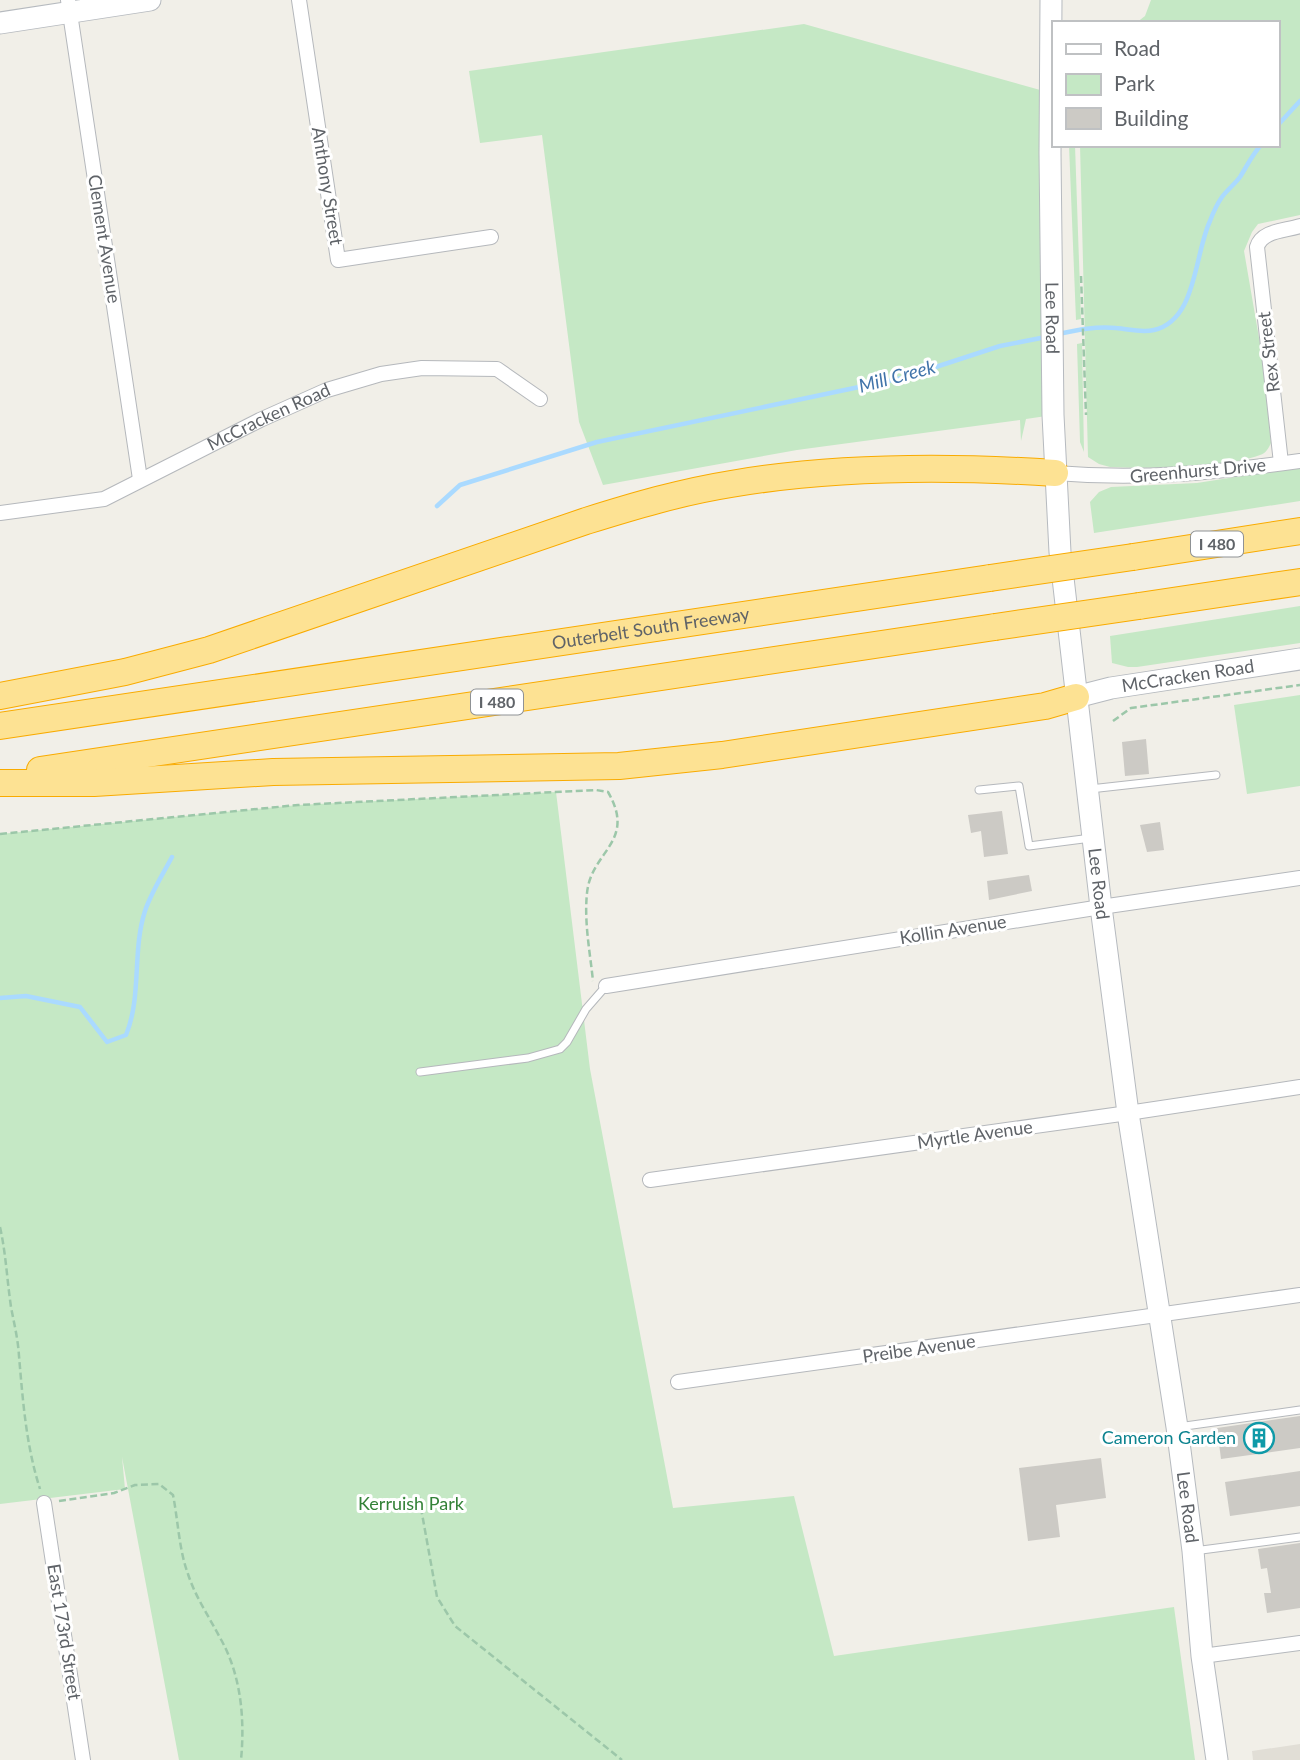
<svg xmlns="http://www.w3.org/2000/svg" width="1300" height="1760" font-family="Lato,sans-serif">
	<rect width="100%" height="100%" fill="#f1efe8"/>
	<path fill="#e1ded6" d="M1300,1744V1760H1253L1252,1751Z"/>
	<g fill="#c5e8c5">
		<path d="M1151,0H1300V215L1258,224L1252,232L1244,251L1263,361L1271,443C1268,449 1266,453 1260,455C1227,468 1146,469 1110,467L1099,464L1088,457L1080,145H1277V23H1136L1145,16Z"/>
		<path d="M804,24L1051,93L1053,415L1026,419L1021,441L1020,420L797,450L603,485L579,422L542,135L480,143L469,71Z"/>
		<path d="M1069,145H1075L1081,319L1076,320Z"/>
		<path d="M1082,343L1084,452L1080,442L1077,344Z"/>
		<path d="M1300,467V501L1094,533L1090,502L1099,492L1111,487L1197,483Z"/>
		<path d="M1300,606V643L1137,667H1128L1112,663L1110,636Z"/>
		<path d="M1300,695V786L1247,794L1234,705Z"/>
		<path d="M556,792L590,1069L673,1508L794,1496L834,1656L1174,1607L1195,1760H179L122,1457L125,1489L0,1504V834L298,805Z"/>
	</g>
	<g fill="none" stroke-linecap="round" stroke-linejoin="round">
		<g stroke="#aadaff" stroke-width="4.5">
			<path d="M1277,126L1300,101"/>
			<path d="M1058,334C1077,330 1096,326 1116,328C1129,329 1141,333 1154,330C1197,320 1194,255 1210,221C1213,213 1217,204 1222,197C1227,190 1235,184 1240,177C1247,166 1252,155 1261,145"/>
			<path d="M437,506L460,485L597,442L902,378L1000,346L1046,337"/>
			<path d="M0,998L26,996L80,1007L107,1042L126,1035C142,996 132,951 145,911C151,893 163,874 172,857"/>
		</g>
	</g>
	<g fill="#cccac5">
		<path d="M1146,739L1149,774L1125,776L1122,742Z"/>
		<path d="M1002,811L1008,854L984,857L981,831L971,833L968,815Z"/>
		<path d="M1160,822L1164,850L1147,852L1140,825Z"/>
		<path d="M1029,875L1032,891L989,900L987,881Z"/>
		<path d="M1300,1416V1448L1221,1459L1217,1428Z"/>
		<path d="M1101,1458L1106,1498L1056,1505L1060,1537L1028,1541L1019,1468Z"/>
		<path d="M1300,1471V1506L1230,1516L1225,1482Z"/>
		<path d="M1300,1543V1608L1267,1613L1264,1593H1271L1267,1568L1261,1569L1258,1549Z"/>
	</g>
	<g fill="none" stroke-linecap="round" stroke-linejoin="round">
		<g stroke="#b5b8bc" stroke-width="9">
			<g id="lane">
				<path d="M1090,789L1216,775"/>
				<path d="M979,790L1019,786L1029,846L1091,838"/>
				<path d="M420,1072L528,1058L560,1049L567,1042L586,1009L606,986"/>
				<path d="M1178,1427L1300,1410"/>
				<path d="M1194,1551L1300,1537"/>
			</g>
		</g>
		<g stroke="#b5b8bc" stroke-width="16">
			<g id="street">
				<path d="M68,0L140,479"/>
				<path d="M299,0L338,260L491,237"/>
				<path d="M1281,463L1257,247C1262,230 1286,231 1300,226"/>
				<path d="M1055,473C1140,480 1215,473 1300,461"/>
				<path id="s1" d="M0,513L104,499L260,420L327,390L381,374L422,368L497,369L540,399"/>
				<path d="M606,986L1101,907L1300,878"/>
				<path d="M650,1180L1128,1113L1300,1087"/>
				<path d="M678,1382L1300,1295"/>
				<path d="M44,1503L83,1760"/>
				<path d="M1202,1656L1300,1643"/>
			</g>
		</g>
		<g stroke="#b6babf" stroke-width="23">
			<g id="secondary">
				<path id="s2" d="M1051,0L1050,153L1053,415L1060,552L1101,907L1128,1113L1177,1427L1193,1551L1202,1656L1217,1760"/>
				<path d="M0,23L150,0"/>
				<path id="s3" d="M1076,697L1111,688L1300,659"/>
			</g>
		</g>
		<g stroke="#f9ab00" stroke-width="28">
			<g id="highway">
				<path d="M1133,557L1300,531"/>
				<path d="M1139,606L1300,582"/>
				<path d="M0,696L125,672L209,650L586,521C634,506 681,492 731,484C836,466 948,466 1055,473"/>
				<path id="s4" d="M0,726L990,578"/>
				<path d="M40,770L995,627"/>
				<path d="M0,783H94L273,772L619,766L722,755L1045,706L1076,697"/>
			</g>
		</g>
		<g stroke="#9cc7a9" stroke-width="2.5" stroke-dasharray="7 3.5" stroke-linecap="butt">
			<path d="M1081,276L1086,415"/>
			<path d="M1113,721L1131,708L1300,685"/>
			<path d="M0,834L298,805L596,790L608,792C637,842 591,851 587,893C584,922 590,952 593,981"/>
			<path d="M0,1227C6,1254 7,1280 11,1307C14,1323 18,1339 19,1356C23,1402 26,1445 40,1489"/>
			<path d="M419,1497L437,1597L455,1626L622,1760"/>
			<path d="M59,1501L114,1493L135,1485L159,1484L173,1495C178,1520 179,1550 188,1574C195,1596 208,1615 219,1636C241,1673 245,1718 241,1760"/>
		</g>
		<use href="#lane" stroke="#fff" stroke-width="7"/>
		<use href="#street" stroke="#fff" stroke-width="14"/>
		<use href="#secondary" stroke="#fff" stroke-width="21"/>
		<use href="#highway" stroke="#fde293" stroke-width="26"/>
		<g stroke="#f9ab00" stroke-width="28" stroke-linecap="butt">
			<g id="highway-bridge">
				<path d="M990,578L1133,557"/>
				<path d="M995,627L1139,606"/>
			</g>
		</g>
		<use href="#highway-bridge" stroke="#fde293" stroke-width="26"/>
	</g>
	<defs>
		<g id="building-ring" transform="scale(1.575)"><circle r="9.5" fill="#fff" stroke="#0f9aa8" stroke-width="1.5"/><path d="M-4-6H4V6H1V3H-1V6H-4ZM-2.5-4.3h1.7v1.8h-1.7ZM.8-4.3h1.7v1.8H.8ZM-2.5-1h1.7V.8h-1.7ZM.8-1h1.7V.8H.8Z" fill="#0f9aa8"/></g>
	</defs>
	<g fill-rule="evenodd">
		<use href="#building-ring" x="1259" y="1438"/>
	</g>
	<g text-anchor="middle" stroke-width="6" stroke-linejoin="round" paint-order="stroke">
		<g fill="#fff" stroke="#8f9295" stroke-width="2">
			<rect x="1191" y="531.5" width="52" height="25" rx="5"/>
			<rect x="471" y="689.5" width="52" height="25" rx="5"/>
		</g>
		<g font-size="16" font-weight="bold" fill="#5f6368">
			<text x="1217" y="550">I 480</text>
			<text x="497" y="708">I 480</text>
		</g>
		<g font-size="18" fill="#5f6368" stroke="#fff">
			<text transform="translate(327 186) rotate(81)" y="6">Anthony Street</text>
			<text transform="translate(104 239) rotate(81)" y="6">Clement Avenue</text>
			<text dy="6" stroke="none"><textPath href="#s2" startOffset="318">Lee Road</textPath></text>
			<text transform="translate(1269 352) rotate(-97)" y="6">Rex Street</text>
			<text dy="6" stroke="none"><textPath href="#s1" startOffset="289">McCracken Road</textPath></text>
			<text transform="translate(1198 471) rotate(-5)" y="6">Greenhurst Drive</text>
			<text dy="6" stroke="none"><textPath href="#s4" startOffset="658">Outerbelt South Freeway</textPath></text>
			<text dy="6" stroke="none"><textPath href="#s3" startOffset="114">McCracken Road</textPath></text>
			<text dy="6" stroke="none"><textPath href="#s2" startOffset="886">Lee Road</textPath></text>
			<text transform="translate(953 930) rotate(-9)" y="6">Kollin Avenue</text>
			<text transform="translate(975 1135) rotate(-8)" y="6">Myrtle Avenue</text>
			<text transform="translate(919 1349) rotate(-8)" y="6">Preibe Avenue</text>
			<text dy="6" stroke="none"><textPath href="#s2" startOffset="1516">Lee Road</textPath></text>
			<text transform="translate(64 1632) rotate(81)" y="6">East 173rd Street</text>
		</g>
		<g font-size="18" fill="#0d838f" stroke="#fff" text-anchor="end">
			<text x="1236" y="1444">Cameron Garden</text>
		</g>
		<g font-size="18" fill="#348238" stroke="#fff">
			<text x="411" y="1510">Kerruish Park</text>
		</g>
		<g font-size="19" font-style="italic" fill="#4174aa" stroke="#fff">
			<text transform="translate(897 376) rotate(-15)" y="7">Mill Creek</text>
		</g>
	</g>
	<rect x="1052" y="21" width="228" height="126" fill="#ffffff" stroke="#bfc1c3" stroke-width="2"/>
	<rect x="1066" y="44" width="35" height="10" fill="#ffffff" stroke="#bfc1c3" stroke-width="2"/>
	<text x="1114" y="56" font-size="21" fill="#5f6368">Road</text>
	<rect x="1066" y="74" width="35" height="21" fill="#c5e8c5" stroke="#bfc1c3" stroke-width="2"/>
	<text x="1114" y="91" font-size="21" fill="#5f6368">Park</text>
	<rect x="1066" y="108" width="35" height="21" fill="#cccac5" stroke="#bfc1c3" stroke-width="2"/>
	<text x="1114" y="126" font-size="21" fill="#5f6368">Building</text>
</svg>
